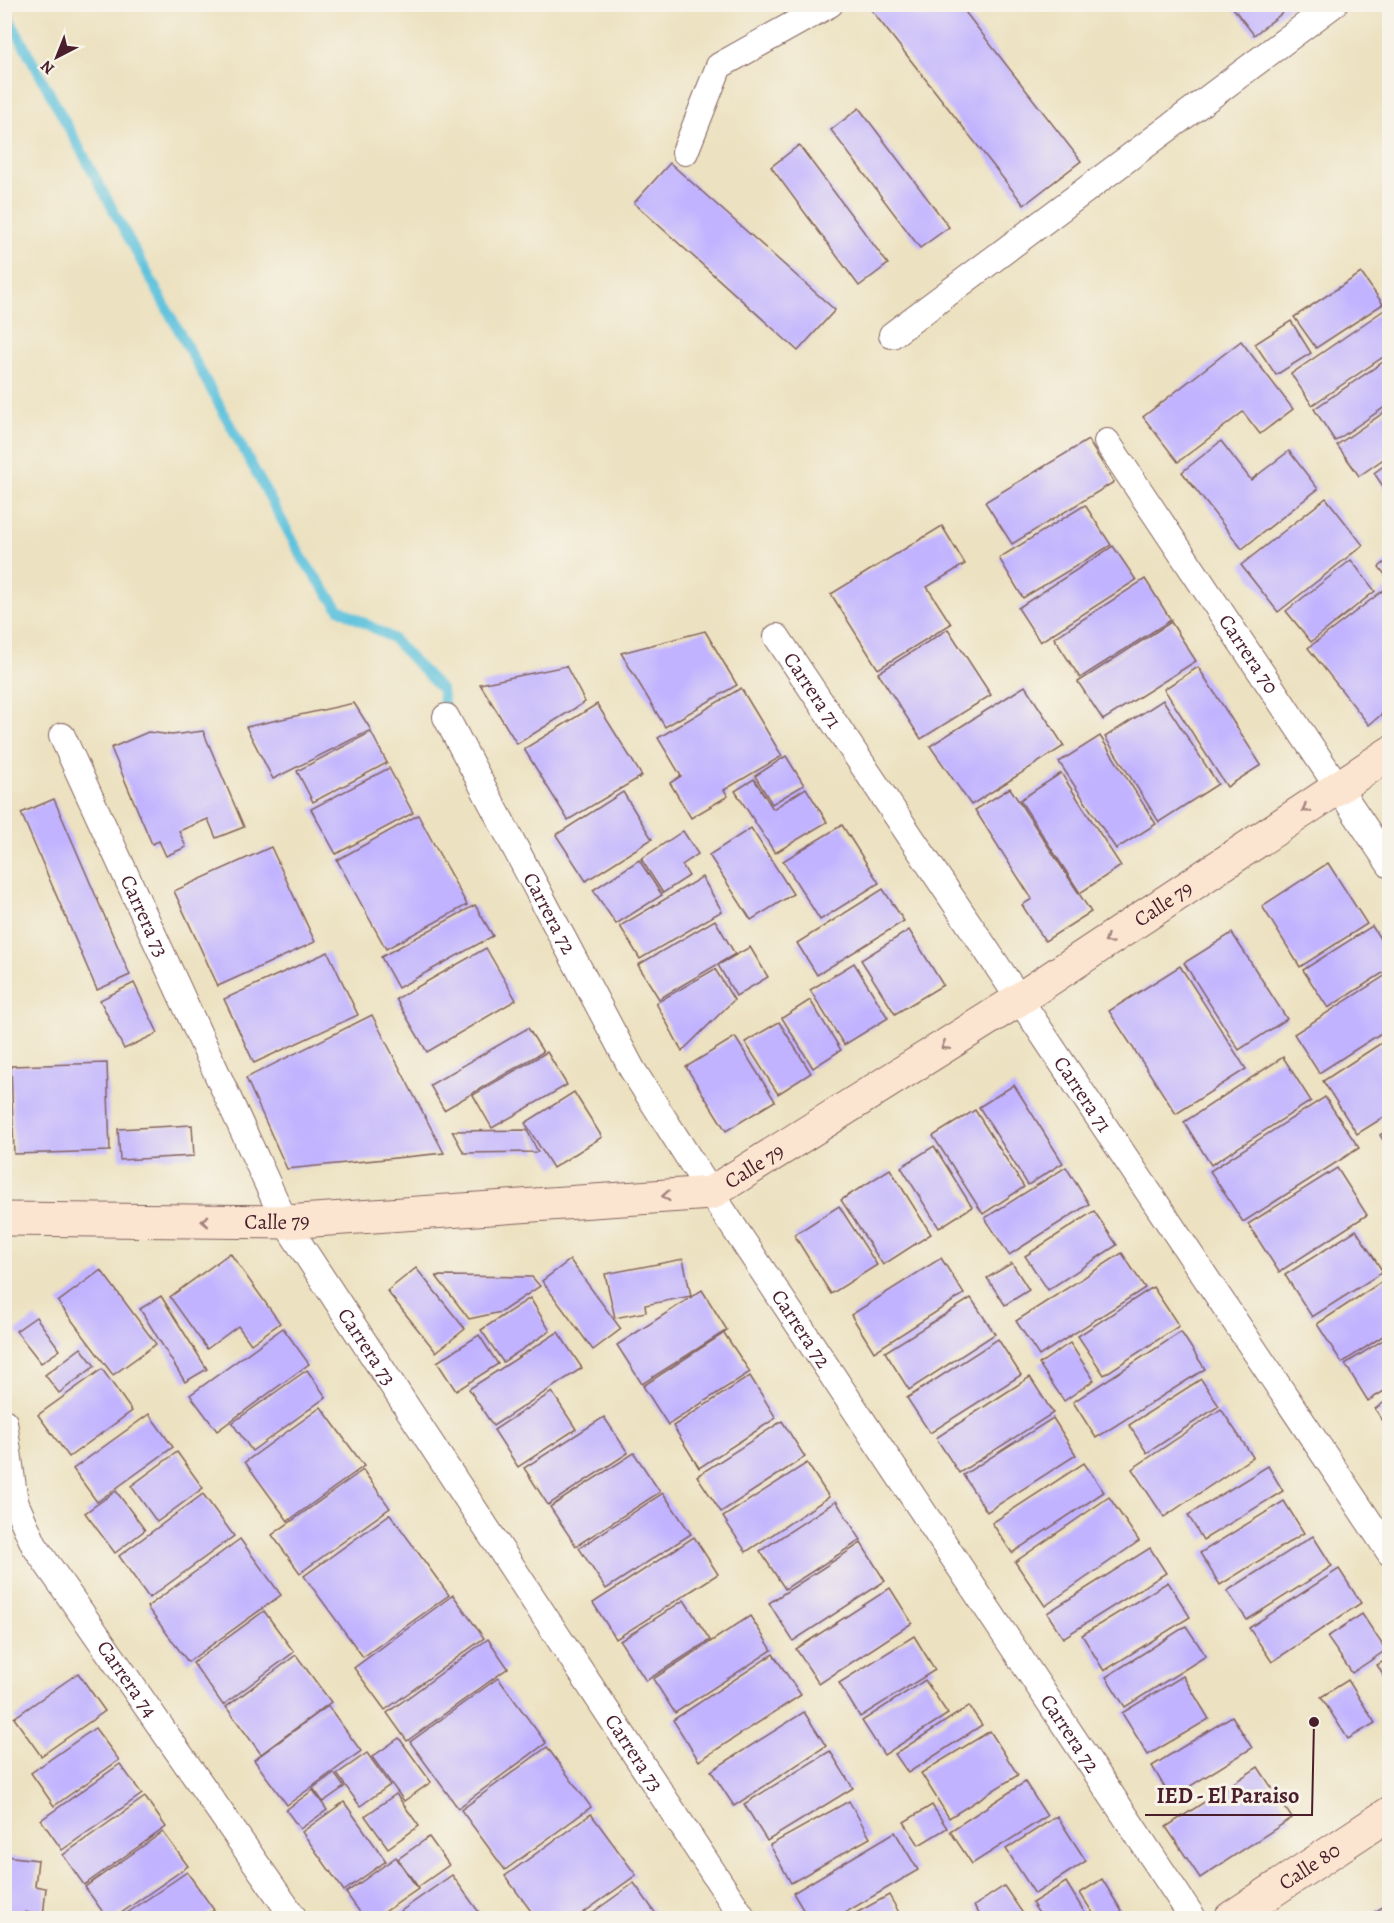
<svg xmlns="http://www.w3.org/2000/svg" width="1394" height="1923" font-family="Alegreya,serif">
	<rect width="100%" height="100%" fill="#f7f3e8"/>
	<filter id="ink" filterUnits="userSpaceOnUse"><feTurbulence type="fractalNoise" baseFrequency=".0167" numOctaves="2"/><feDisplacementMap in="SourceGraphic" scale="12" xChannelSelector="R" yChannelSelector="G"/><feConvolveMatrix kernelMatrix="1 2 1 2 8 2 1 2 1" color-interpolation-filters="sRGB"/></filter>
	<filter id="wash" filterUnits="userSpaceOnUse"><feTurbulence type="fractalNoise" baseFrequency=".008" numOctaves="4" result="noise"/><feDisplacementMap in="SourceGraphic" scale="24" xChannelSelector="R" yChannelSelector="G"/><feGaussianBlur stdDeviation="1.35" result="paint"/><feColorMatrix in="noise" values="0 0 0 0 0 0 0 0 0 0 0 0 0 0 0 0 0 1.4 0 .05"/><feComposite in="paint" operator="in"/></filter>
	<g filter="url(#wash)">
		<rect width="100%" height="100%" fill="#ece1c0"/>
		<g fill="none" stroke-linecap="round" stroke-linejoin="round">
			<path stroke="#5fc2dd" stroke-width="10" d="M4,9L304,561L339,609L392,638L442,690L446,717"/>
		</g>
		<g id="blocks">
			<g fill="#c1b3ff">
				<path d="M872,4H959L1081,161L1024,205L869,7Z"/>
				<path d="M1230,4H1294L1254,35Z"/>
				<path d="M859,108L949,227L920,248L831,130Z"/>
				<path d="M799,145L888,264L859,286L771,167Z"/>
				<path d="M670,163L835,310L798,351L634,203Z"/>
				<path d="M1361,273L1383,304L1316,348L1294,317Z"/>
				<path d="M1387,308L1389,312V353L1312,405L1291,374Z"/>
				<path d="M1291,321L1311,353L1276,375L1255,344Z"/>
				<path d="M1241,341L1293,409L1260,434L1243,412L1178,462L1143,417Z"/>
				<path d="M1389,358V404L1335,441L1314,409Z"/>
				<path d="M1389,409V455L1359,476L1337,445Z"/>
				<path d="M1088,440L1114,482L1012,544L985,502Z"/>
				<path d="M1221,441L1251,480L1289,451L1318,489L1242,549L1182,472Z"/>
				<path d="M1389,462V495L1374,473Z"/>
				<path d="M1326,498L1363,545L1278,612L1241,565Z"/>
				<path d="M1085,505L1111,545L1023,598L999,558Z"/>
				<path d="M942,526L965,564L927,587L951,624L878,669L831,594Z"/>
				<path d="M1113,546L1136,580L1040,642L1018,608Z"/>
				<path d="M1389,559V580L1379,567Z"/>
				<path d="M1351,560L1375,591L1311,642L1286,611Z"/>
				<path d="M1145,579L1171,620L1080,678L1054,638Z"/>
				<path d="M1385,589L1389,594V708L1369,725L1308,648Z"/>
				<path d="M1171,622L1196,661L1103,720L1078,682Z"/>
				<path d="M948,629L991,695L921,739L878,673Z"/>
				<path d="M705,631L737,685L665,727L621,653Z"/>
				<path d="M566,666L585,702L517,744L480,684Z"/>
				<path d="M1198,667L1261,765L1227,787L1164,689Z"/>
				<path d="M1025,686L1064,746L971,805L930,746Z"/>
				<path d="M741,688L782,756L724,790L728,796L691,818L670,783L681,776L658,738Z"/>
				<path d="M1163,700L1218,784L1159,822L1105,737Z"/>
				<path d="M354,703L371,730L273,779L246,727Z"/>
				<path d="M597,704L642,776L568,820L524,749Z"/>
				<path d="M203,731L244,827L216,838L208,819L179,831L186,847L166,856L159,841L152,844L111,748L148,732L172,735Z"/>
				<path d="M371,732L387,763L313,802L297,771Z"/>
				<path d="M1100,736L1156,824L1116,849L1059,762Z"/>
				<path d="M786,756L804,785L772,804L755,776Z"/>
				<path d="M389,768L413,813L336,854L311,809Z"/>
				<path d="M1061,773L1121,866L1080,893L1020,800Z"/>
				<path d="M754,779L773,809L806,788L827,822L775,853L735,791Z"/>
				<path d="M1010,788L1091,912L1045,941L1022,905L1032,899L975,810Z"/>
				<path d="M623,792L652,839L586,881L556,835Z"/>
				<path d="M54,799L130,975L97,990L21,813Z"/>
				<path d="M418,815L467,905L386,949L337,860Z"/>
				<path d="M842,825L879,883L820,920L783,861Z"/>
				<path d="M751,828L793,894L751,920L709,855Z"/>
				<path d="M683,831L698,854L682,865L689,876L663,893L641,859Z"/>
				<path d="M271,847L315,942L218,986L174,891Z"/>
				<path d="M639,860L662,895L616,924L593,890Z"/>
				<path d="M1328,863L1367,924L1300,967L1262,906Z"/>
				<path d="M702,877L722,911L640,959L620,926Z"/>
				<path d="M883,889L904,921L817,975L797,943Z"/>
				<path d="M475,905L493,936L398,988L381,957Z"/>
				<path d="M715,920L735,954L659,999L638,965Z"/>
				<path d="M1372,926L1389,953V969L1328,1008L1303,970Z"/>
				<path d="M909,930L943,985L895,1014L861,960Z"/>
				<path d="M1232,933L1287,1019L1239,1050L1184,963Z"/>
				<path d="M750,947L768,977L736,996L718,965Z"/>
				<path d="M486,948L516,1000L427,1052L396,999Z"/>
				<path d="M328,952L358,1015L254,1063L224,999Z"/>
				<path d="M854,963L888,1018L844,1045L810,990Z"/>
				<path d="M1180,966L1246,1069L1176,1114L1109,1011Z"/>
				<path d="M715,969L734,1000L682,1051L656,1003Z"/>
				<path d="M1389,973V1028L1319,1073L1294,1034Z"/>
				<path d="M134,983L158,1033L124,1049L100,1000Z"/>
				<path d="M810,1000L841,1050L813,1068L782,1018Z"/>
				<path d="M372,1015L444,1153L287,1169L246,1078Z"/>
				<path d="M779,1022L811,1073L778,1094L745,1042Z"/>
				<path d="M528,1028L543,1052L444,1110L430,1085Z"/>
				<path d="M735,1037L775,1101L726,1131L686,1067Z"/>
				<path d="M1389,1038V1114L1357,1134L1323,1081Z"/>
				<path d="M547,1052L567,1085L492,1128L473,1095Z"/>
				<path d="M1283,1057L1311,1101L1211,1165L1184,1122Z"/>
				<path d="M107,1063L110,1151L14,1154L11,1066Z"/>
				<path d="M1014,1085L1063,1163L1028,1185L979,1107Z"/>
				<path d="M574,1092L602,1137L553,1168L525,1123Z"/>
				<path d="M1325,1097L1359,1148L1243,1222L1210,1171Z"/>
				<path d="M975,1110L1024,1187L983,1214L933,1136Z"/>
				<path d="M192,1125L194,1156L120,1160L118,1129Z"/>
				<path d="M1389,1129V1150L1380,1135Z"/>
				<path d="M527,1130L538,1152L464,1153L452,1131Z"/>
				<path d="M934,1146L972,1207L939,1228L901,1167Z"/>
				<path d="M1066,1167L1089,1204L1009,1255L985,1218Z"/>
				<path d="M1337,1168L1367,1215L1279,1272L1248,1224Z"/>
				<path d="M890,1169L931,1234L883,1265L841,1200Z"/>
				<path d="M839,1206L877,1265L831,1294L794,1235Z"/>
				<path d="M1094,1211L1117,1245L1048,1290L1025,1256Z"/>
				<path d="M1356,1230L1383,1272L1312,1317L1285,1275Z"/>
				<path d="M230,1253L280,1323L251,1344L238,1326L207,1349L170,1297Z"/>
				<path d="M1122,1253L1145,1288L1039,1356L1016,1321Z"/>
				<path d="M941,1258L964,1294L874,1352L851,1315Z"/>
				<path d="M683,1259L691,1296L645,1305L646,1312L615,1318L605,1274Z"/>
				<path d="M570,1260L621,1329L593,1350L542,1281Z"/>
				<path d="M1012,1263L1029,1290L1005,1305L987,1278Z"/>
				<path d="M416,1268L465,1329L436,1352L387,1291Z"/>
				<path d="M101,1270L156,1344L113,1375L58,1302Z"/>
				<path d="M436,1276L532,1277L540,1286L501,1312L469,1319Z"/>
				<path d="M1389,1277V1332L1342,1363L1317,1324Z"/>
				<path d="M1153,1287L1179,1326L1104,1375L1078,1336Z"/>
				<path d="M702,1290L727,1330L642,1384L617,1345Z"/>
				<path d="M161,1296L207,1369L185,1382L140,1309Z"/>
				<path d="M530,1298L550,1331L503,1362L481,1330Z"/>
				<path d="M971,1298L995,1334L909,1390L885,1352Z"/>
				<path d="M36,1317L60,1350L41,1363L16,1331Z"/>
				<path d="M283,1328L309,1364L217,1431L190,1395Z"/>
				<path d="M558,1332L582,1368L493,1426L469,1389Z"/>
				<path d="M1181,1332L1205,1369L1096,1438L1073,1402Z"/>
				<path d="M724,1333L750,1372L668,1425L643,1386Z"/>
				<path d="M479,1335L498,1364L456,1391L437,1362Z"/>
				<path d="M1389,1336V1388L1368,1401L1345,1364Z"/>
				<path d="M998,1339L1021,1375L930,1433L907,1398Z"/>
				<path d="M1070,1343L1094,1380L1064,1401L1039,1364Z"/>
				<path d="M81,1348L95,1366L59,1393L45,1375Z"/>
				<path d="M102,1369L132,1411L69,1457L38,1415Z"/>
				<path d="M307,1370L326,1397L252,1451L232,1423Z"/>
				<path d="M750,1376L776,1418L699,1468L673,1426Z"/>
				<path d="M1030,1377L1053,1413L959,1473L936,1438Z"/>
				<path d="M1201,1379L1219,1406L1147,1453L1129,1425Z"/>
				<path d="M552,1392L576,1429L518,1467L494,1430Z"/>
				<path d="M1389,1399V1430L1375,1409Z"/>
				<path d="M321,1407L364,1466L288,1521L245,1462Z"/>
				<path d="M1221,1409L1253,1457L1164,1517L1132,1469Z"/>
				<path d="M149,1414L173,1447L97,1502L73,1469Z"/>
				<path d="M604,1417L628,1453L548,1505L524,1468Z"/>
				<path d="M1053,1418L1076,1455L987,1512L963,1475Z"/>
				<path d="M782,1421L805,1457L721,1512L697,1476Z"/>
				<path d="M177,1452L203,1488L157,1522L131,1486Z"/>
				<path d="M634,1453L660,1492L576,1546L550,1507Z"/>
				<path d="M807,1463L829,1497L746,1552L723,1517Z"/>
				<path d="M1084,1463L1104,1492L1012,1553L992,1523Z"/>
				<path d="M1268,1466L1283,1491L1203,1540L1188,1515Z"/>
				<path d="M363,1470L390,1508L300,1573L272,1535Z"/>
				<path d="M116,1491L145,1530L115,1553L85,1513Z"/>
				<path d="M663,1493L691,1534L606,1589L579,1548Z"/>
				<path d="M203,1494L234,1536L149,1598L119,1556Z"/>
				<path d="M1109,1497L1139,1541L1045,1606L1015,1562Z"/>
				<path d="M836,1501L861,1540L785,1589L760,1551Z"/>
				<path d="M1284,1501L1304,1533L1220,1585L1200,1553Z"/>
				<path d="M390,1514L449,1595L363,1657L304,1576Z"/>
				<path d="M1313,1536L1332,1566L1247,1620L1227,1591Z"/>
				<path d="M694,1537L718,1574L616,1639L593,1603Z"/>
				<path d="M240,1539L281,1595L188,1662L147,1607Z"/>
				<path d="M861,1543L885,1581L793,1641L769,1603Z"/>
				<path d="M1150,1548L1166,1573L1063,1638L1047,1613Z"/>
				<path d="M1339,1569L1361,1603L1272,1662L1249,1628Z"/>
				<path d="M1168,1582L1190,1617L1104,1671L1082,1635Z"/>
				<path d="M890,1588L912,1623L819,1684L796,1649Z"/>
				<path d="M453,1595L484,1638L385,1710L354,1668Z"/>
				<path d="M684,1600L710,1640L646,1681L620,1641Z"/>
				<path d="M264,1611L294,1652L223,1705L193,1663Z"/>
				<path d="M1362,1614L1386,1650L1352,1673L1327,1637Z"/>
				<path d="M750,1616L772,1650L675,1713L653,1679Z"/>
				<path d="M1186,1626L1206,1656L1125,1707L1106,1677Z"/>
				<path d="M914,1636L935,1670L860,1717L839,1683Z"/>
				<path d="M488,1639L508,1668L407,1741L387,1713Z"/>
				<path d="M773,1654L801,1695L699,1761L673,1720Z"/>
				<path d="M296,1655L331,1702L261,1754L226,1707Z"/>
				<path d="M1389,1658V1685L1377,1665Z"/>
				<path d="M78,1673L105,1711L41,1756L14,1718Z"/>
				<path d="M1183,1676L1209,1719L1148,1755L1122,1713Z"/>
				<path d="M498,1678L546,1743L458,1808L410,1742Z"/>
				<path d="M925,1680L948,1714L884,1755L862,1721Z"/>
				<path d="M1348,1680L1375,1723L1348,1739L1321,1697Z"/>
				<path d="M328,1706L361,1751L287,1805L254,1760Z"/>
				<path d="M969,1706L982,1725L908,1773L895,1754Z"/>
				<path d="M804,1712L826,1746L734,1806L711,1771Z"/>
				<path d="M1232,1716L1252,1748L1171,1798L1152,1766Z"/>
				<path d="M95,1728L119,1760L54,1806L31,1773Z"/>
				<path d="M990,1731L1018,1775L949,1818L921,1773Z"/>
				<path d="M399,1738L431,1782L404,1801L372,1757Z"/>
				<path d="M547,1747L591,1807L505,1870L461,1810Z"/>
				<path d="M830,1751L853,1788L767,1841L744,1804Z"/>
				<path d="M367,1753L390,1785L360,1806L337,1774Z"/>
				<path d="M120,1764L142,1794L62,1850L41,1820Z"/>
				<path d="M1258,1767L1292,1818L1200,1878L1166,1827Z"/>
				<path d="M334,1773L344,1787L323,1802L313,1788Z"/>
				<path d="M1025,1782L1047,1816L972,1864L950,1831Z"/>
				<path d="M313,1790L327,1810L300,1829L286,1810Z"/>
				<path d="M396,1794L419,1826L388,1848L365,1816Z"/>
				<path d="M145,1797L166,1827L84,1885L63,1855Z"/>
				<path d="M849,1801L870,1838L791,1883L770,1845Z"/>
				<path d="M344,1802L386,1861L344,1891L302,1832Z"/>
				<path d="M932,1805L947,1828L919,1845L904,1822Z"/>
				<path d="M591,1814L636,1875L576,1918H536L505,1876Z"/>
				<path d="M1057,1816L1086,1861L1035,1894L1006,1849Z"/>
				<path d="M163,1832L188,1866L114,1918H107L85,1887Z"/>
				<path d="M895,1832L918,1870L836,1918H808L793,1893Z"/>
				<path d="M429,1837L449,1865L418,1887L398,1859Z"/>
				<path d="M4,1856L38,1860L35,1886L46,1888L43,1917L26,1912L19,1918H4Z"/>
				<path d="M396,1857L418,1889L376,1918H364L346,1893Z"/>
				<path d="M187,1872L214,1910L202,1918H120Z"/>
				<path d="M452,1875L481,1915L476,1918H391Z"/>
				<path d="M1102,1879L1126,1918H1096L1080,1893Z"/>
				<path d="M1066,1882L1088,1918H1042L1032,1903Z"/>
				<path d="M634,1883L659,1918H585Z"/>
				<path d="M1004,1886L1026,1918H982L974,1906Z"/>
				<path d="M889,1895L902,1918H847Z"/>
				<path d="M1389,1903V1918H1365Z"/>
			</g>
		</g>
	</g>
	<g filter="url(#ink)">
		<use href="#blocks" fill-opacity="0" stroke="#83635f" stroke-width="1.5"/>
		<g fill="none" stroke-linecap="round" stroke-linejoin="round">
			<g stroke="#83635f" stroke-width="28">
				<g id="street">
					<path d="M685,152L719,66L830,4"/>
					<path d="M892,335L1334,4"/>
					<path id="s1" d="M1107,442L1390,865"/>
					<path id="s2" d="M777,637L1390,1553"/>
					<path id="s3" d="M446,717L632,1069L711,1193L1193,1918"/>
					<path id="s4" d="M62,736L285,1222L743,1918"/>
					<path id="s5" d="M4,1422L15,1502L34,1545L294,1918"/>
				</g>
			</g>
			<g stroke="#83635f" stroke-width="35">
				<g id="secondary">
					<path id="s6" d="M4,1219L285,1222L711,1193L1018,1000L1390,753"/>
					<path id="s7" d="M1231,1918L1390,1813"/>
				</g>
			</g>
			<use href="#street" stroke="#fff" stroke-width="26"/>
			<use href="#secondary" stroke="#fce5d0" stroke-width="33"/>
		</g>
		<defs><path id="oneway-chevron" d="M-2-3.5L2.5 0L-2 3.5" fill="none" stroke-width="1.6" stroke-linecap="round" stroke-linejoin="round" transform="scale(1.5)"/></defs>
		<g stroke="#a3827e">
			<use href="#oneway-chevron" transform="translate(1306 809) rotate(146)"/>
			<use href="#oneway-chevron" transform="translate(1108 940) rotate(146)"/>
			<use href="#oneway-chevron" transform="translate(945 1046) rotate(148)"/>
			<use href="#oneway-chevron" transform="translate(666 1196) rotate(176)"/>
			<use href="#oneway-chevron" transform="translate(205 1221) rotate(-179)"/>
		</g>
	</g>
	<g text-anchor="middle" stroke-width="6" stroke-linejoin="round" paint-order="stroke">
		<g font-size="21" fill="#4a1f2b" stroke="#f7f3e8">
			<text dy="7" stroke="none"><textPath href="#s1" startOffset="255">Carrera 70</textPath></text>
			<text dy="7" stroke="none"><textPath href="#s2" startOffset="64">Carrera 71</textPath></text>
			<text dy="7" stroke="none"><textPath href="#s6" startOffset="1245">Calle 79</textPath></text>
			<text dy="7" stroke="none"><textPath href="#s3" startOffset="222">Carrera 72</textPath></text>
			<text dy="7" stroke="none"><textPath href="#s4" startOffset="198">Carrera 73</textPath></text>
			<text dy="7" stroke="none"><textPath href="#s2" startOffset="550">Carrera 71</textPath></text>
			<text dy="7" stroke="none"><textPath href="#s6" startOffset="759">Calle 79</textPath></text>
			<text dy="7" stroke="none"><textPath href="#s6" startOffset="273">Calle 79</textPath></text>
			<text dy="7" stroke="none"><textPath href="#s3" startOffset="708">Carrera 72</textPath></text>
			<text dy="7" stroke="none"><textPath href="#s4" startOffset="684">Carrera 73</textPath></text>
			<text dy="7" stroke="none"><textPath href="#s5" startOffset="291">Carrera 74</textPath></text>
			<text dy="7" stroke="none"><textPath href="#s3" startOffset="1194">Carrera 72</textPath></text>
			<text dy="7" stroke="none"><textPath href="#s4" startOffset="1170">Carrera 73</textPath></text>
			<text dy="7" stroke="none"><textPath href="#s7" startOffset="94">Calle 80</textPath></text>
		</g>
	</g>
	<path fill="none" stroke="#4a1f2b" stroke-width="2" d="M1314 1722L1312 1815H1145"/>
	<circle fill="#4a1f2b" stroke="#f7f3e8" stroke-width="2" cx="1314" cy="1722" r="6"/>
	<g font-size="22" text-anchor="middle" font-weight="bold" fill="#4a1f2b" stroke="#f7f3e8" stroke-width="6" stroke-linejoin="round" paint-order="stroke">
		<text x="1228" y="1803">IED - El Paraiso</text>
	</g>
	<rect width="1394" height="1923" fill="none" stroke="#f7f3e8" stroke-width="24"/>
	<g transform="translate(57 57) rotate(222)" stroke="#f7f3e8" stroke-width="4.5" paint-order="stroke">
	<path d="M0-4.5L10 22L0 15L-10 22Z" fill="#4a1f2b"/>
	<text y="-9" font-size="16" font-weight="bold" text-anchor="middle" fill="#4a1f2b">N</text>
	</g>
</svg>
